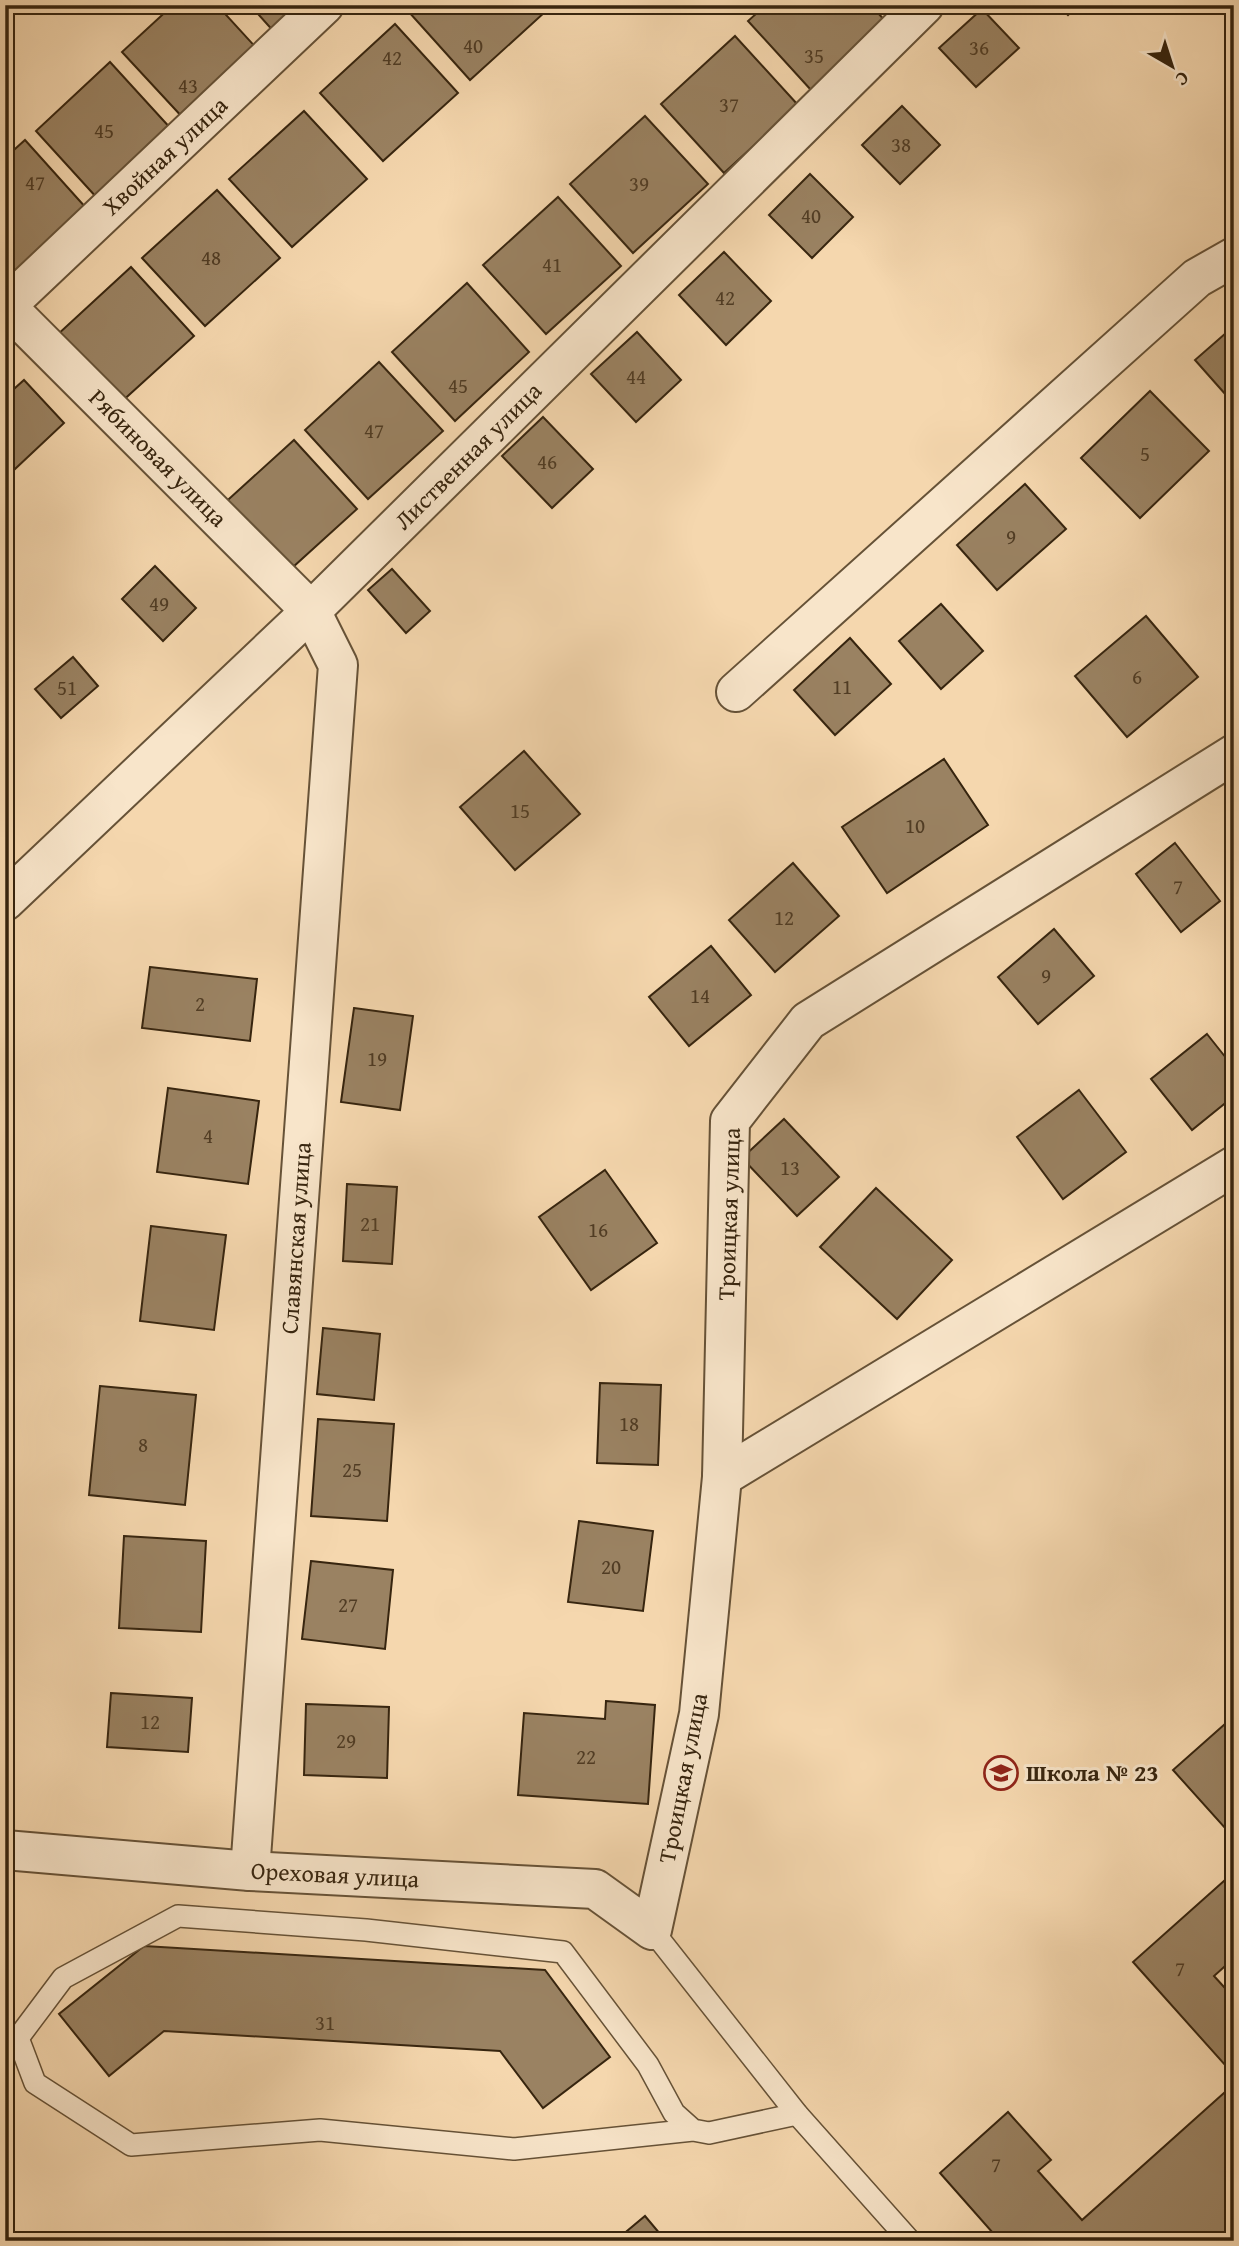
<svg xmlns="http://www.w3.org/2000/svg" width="1239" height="2246" font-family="'Gentium Book Plus',serif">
	<rect width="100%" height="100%" fill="#f5d7ae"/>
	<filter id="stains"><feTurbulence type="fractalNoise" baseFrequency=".00286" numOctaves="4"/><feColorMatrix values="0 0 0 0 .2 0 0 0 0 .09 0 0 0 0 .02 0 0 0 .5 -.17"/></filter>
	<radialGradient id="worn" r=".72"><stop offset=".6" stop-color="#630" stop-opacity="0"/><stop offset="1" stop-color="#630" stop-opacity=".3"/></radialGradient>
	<g fill="#9a8262" stroke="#37250f" stroke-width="2">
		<path d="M173,5H217L260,52L185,120L122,52Z"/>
		<path d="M250,5H308L276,34Z"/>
		<path d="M414,5H539L545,12L470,80L408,11Z"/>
		<path d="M766,5H871L886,22L811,90L748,21Z"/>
		<path d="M1058,5H1078L1068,15Z"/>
		<path d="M982,9L1019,48L976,87L939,48Z"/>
		<path d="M395,24L458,93L383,161L320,93Z"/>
		<path d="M735,36L798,105L724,173L661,104Z"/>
		<path d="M110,62L173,131L98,199L36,131Z"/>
		<path d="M902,106L940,145L900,184L862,145Z"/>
		<path d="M304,111L367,179L292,247L229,179Z"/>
		<path d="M645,116L708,184L633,253L570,184Z"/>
		<path d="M25,140L87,209L13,277L5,269V158Z"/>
		<path d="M810,174L853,217L812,258L769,215Z"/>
		<path d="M217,190L280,258L205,326L142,258Z"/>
		<path d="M558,197L621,266L546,334L483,265Z"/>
		<path d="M724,252L771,301L726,345L679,295Z"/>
		<path d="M131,267L194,336L119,404L56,336Z"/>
		<path d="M467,283L529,352L455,421L392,352Z"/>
		<path d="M1234,326V404L1195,360Z"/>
		<path d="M637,332L681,380L636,422L591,374Z"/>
		<path d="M379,362L443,431L368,499L305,430Z"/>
		<path d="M24,380L64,423L15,469L5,458V397Z"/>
		<path d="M1150,391L1209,451L1140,518L1081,458Z"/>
		<path d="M543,417L593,469L552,508L502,456Z"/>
		<path d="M294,440L357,509L282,577L219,508Z"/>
		<path d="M1025,484L1066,529L997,590L957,545Z"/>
		<path d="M155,566L196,608L163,641L122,599Z"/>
		<path d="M392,569L430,611L406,633L368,590Z"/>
		<path d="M941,604L983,651L941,689L899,641Z"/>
		<path d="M1146,616L1198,677L1127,737L1075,676Z"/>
		<path d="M850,638L891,684L835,735L794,690Z"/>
		<path d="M73,657L98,686L61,718L35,689Z"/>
		<path d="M524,751L580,814L515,870L460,807Z"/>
		<path d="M944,759L988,825L887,893L842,827Z"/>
		<path d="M1175,843L1220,901L1181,932L1136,874Z"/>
		<path d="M793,863L839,916L775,972L729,920Z"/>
		<path d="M1054,929L1094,976L1038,1024L998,977Z"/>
		<path d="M711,946L751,995L689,1046L649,997Z"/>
		<path d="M150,967L257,979L250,1041L142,1028Z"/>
		<path d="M354,1008L413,1016L400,1110L341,1102Z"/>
		<path d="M1207,1034L1234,1068V1096L1192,1130L1151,1079Z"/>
		<path d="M168,1088L259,1101L248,1184L157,1172Z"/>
		<path d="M1079,1090L1126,1152L1063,1199L1017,1137Z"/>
		<path d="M784,1119L839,1177L797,1216L742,1158Z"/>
		<path d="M605,1170L657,1243L591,1290L539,1217Z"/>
		<path d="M347,1184L397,1187L392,1264L343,1261Z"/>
		<path d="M876,1188L952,1260L897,1319L820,1247Z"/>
		<path d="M151,1226L226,1235L214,1330L140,1321Z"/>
		<path d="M323,1328L380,1334L374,1400L317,1394Z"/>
		<path d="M600,1383L661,1385L658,1465L597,1463Z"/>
		<path d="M100,1386L196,1395L185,1505L89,1495Z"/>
		<path d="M318,1419L394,1424L387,1521L311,1516Z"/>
		<path d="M579,1521L653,1531L643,1611L568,1602Z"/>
		<path d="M124,1536L206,1541L201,1632L119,1628Z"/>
		<path d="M311,1561L393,1570L385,1649L302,1639Z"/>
		<path d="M111,1693L192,1698L188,1752L107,1747Z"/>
		<path d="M606,1701L655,1705L648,1804L518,1795L524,1713L605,1719Z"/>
		<path d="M306,1704L389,1707L387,1778L304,1775Z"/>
		<path d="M1234,1716V1838L1173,1770Z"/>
		<path d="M1234,1872V1958L1214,1976L1234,1998V2075L1133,1962Z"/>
		<path d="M144,1946L545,1970L610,2057L543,2108L500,2051L164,2031L109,2076L59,2014Z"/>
		<path d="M1234,2084V2241H1000L940,2173L1008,2112L1051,2160L1038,2171L1082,2220Z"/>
		<path d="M645,2216L666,2241H615Z"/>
	</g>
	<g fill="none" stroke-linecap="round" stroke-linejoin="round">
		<g stroke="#665237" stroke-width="24">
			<g id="lane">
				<path d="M652,1930L797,2114L910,2241"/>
				<path d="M693,2130L674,2113L648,2065L563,1952L366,1930L178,1916L63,1978L18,2038L35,2083L131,2145L320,2130L514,2149L693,2130L709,2133L797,2114"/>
			</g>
		</g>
		<g stroke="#665237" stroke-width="42">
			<g id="street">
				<path d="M5,305L311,611L338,665L250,1871"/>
				<path d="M5,307L324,5"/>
				<path d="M736,692L1197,278L1234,257"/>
				<path d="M5,901L311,611L924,5"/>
				<path d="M722,1477L1234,1166"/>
				<path d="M5,1850L250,1871L595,1889L652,1930L699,1714L722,1477L730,1121L808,1021L1234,754"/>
			</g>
		</g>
		<use href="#lane" stroke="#f8e5ca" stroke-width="21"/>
		<use href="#street" stroke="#f8e5ca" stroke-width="38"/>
	</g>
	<defs>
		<g id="school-ring" transform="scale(1.75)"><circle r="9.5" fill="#f8e5ca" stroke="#8f2418" stroke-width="1.5"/><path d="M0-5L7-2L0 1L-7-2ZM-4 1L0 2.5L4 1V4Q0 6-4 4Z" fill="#8f2418"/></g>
	</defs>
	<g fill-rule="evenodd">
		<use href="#school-ring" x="1001" y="1773"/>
	</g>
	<g text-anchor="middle" stroke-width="6" stroke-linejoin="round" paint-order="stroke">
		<g font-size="21" fill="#503c24">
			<text x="473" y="53">40</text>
			<text x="979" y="55">36</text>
			<text x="814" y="63">35</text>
			<text x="392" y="65">42</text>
			<text x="188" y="93">43</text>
			<text x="729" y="112">37</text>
			<text x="104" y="138">45</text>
			<text x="901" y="152">38</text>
			<text x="35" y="190">47</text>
			<text x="639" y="191">39</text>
			<text x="811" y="223">40</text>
			<text x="211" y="265">48</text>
			<text x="552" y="272">41</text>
			<text x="725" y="305">42</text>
			<text x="636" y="384">44</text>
			<text x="458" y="393">45</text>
			<text x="374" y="438">47</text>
			<text x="1145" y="461">5</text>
			<text x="547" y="469">46</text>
			<text x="1011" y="544">9</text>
			<text x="159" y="611">49</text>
			<text x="1137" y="684">6</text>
			<text x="842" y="694">11</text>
			<text x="67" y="695">51</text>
			<text x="520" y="818">15</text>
			<text x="915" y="833">10</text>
			<text x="1178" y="894">7</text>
			<text x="784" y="925">12</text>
			<text x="1046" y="983">9</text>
			<text x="700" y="1003">14</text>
			<text x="200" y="1011">2</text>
			<text x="377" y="1066">19</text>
			<text x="208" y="1143">4</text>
			<text x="790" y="1175">13</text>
			<text x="370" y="1231">21</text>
			<text x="598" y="1237">16</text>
			<text x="629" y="1431">18</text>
			<text x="143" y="1452">8</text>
			<text x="352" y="1477">25</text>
			<text x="611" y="1574">20</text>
			<text x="348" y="1612">27</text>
			<text x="150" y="1729">12</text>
			<text x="346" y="1748">29</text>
			<text x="586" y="1764">22</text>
			<text x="1180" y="1976">7</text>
			<text x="325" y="2030">31</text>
			<text x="996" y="2172">7</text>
		</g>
		<g font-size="24" fill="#37250f" stroke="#f8e5ca">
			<text transform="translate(165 156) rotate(-43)" y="8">Хвойная улица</text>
			<text transform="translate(468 456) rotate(-45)" y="8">Лиственная улица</text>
			<text transform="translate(158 458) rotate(45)" y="8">Рябиновая улица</text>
			<text transform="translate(729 1214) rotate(-88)" y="8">Троицкая улица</text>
			<text transform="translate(296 1238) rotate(-86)" y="8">Славянская улица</text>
			<text transform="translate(683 1778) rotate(-79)" y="8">Троицкая улица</text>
			<text transform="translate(335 1875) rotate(3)" y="8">Ореховая улица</text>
		</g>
		<g font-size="24" font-weight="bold" fill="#37250f" stroke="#f8e5ca" text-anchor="start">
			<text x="1026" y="1781">Школа № 23</text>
		</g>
	</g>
	<rect width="1239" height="2246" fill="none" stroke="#f5d7ae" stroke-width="28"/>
	<rect x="7" y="7" width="1225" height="2232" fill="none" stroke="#37250f" stroke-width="3.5"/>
	<rect x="14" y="14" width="1211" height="2218" fill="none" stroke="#37250f" stroke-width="2"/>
	<g transform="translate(1172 66) rotate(141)" stroke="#f8e5ca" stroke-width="5" paint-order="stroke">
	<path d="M0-5L12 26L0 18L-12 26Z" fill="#37250f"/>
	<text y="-10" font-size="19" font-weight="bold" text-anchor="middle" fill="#37250f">С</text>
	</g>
	<rect width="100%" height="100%" filter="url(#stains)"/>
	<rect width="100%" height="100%" fill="url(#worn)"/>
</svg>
